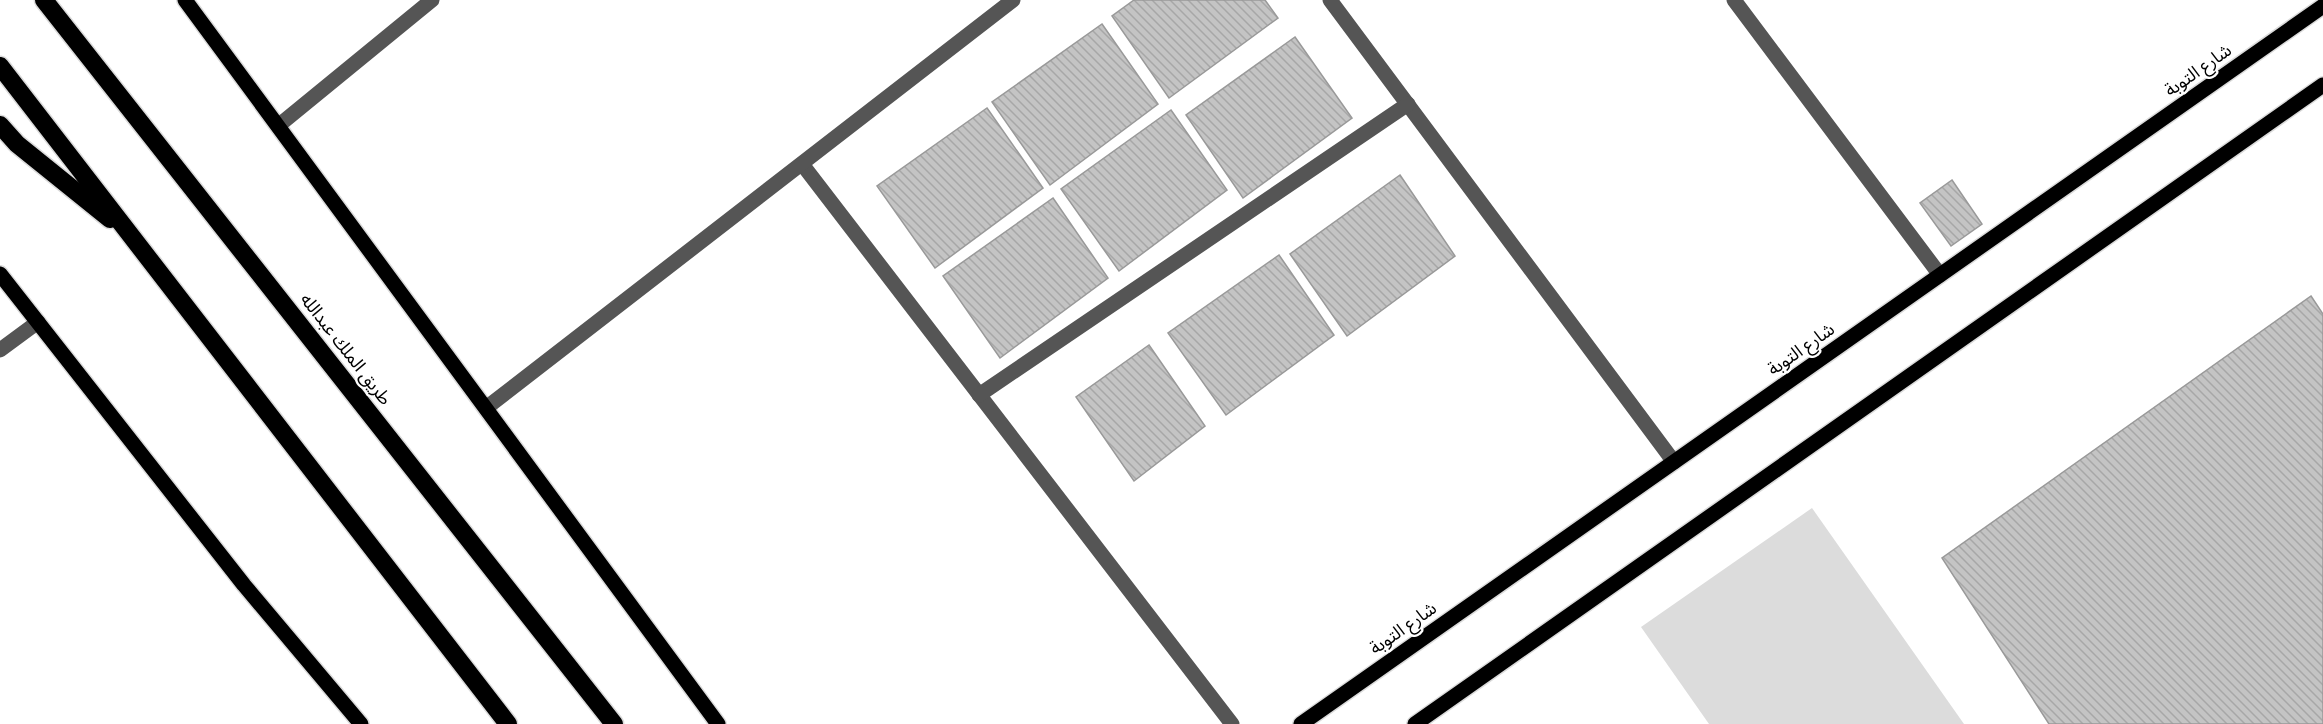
<svg xmlns="http://www.w3.org/2000/svg" width="2323" height="724" font-family="'Titillium Web','Noto Sans Arabic',sans-serif">
	<defs>
		<pattern id="building-back-hatch" width="6" height="6" patternUnits="userSpaceOnUse" patternTransform="scale(1.5)"><rect width="6" height="6" fill="#c4c4c4"/><path d="M-1 5l2 2M0 0l6 6M5-1l2 2" fill="none" stroke="#a7a7a7"/></pattern>
	</defs>
	<rect width="100%" height="100%" fill="#fff"/>
	<path fill="#dcdcdc" d="M1812,508L1964,724H1709L1641,627Z"/>
	<g fill="url(#building-back-hatch)" stroke="#999" stroke-width="1.5">
		<path d="M1134,0H1265L1278,18L1169,98L1112,16Z"/>
		<path d="M1102,24L1158,104L1050,185L992,102Z"/>
		<path d="M1295,37L1352,118L1243,198L1186,115Z"/>
		<path d="M987,108L1043,188L935,268L877,186Z"/>
		<path d="M1171,110L1227,190L1119,271L1061,189Z"/>
		<path d="M1400,175L1455,256L1347,336L1290,254Z"/>
		<path d="M1952,180L1982,224L1951,246L1920,203Z"/>
		<path d="M1053,198L1108,278L1000,358L943,276Z"/>
		<path d="M1279,255L1334,335L1226,415L1168,333Z"/>
		<path d="M2311,296L2323,314V724H2049L1942,558Z"/>
		<path d="M1149,345L1205,426L1134,481L1076,397Z"/>
	</g>
	<g fill="none" stroke-linecap="round" stroke-linejoin="round">
		<g stroke="#dbdbdb" stroke-width="18">
			<g id="major">
				<path d="M185,0L718,724"/>
				<path d="M0,274L244,585L361,724"/>
				<path d="M1301,724L2323,6"/>
				<path d="M1415,724L2323,85"/>
			</g>
		</g>
		<g stroke="#dbdbdb" stroke-width="21">
			<g id="highway">
				<path d="M44,0L614,724"/>
				<path d="M0,66L508,724"/>
				<path d="M0,125L17,144L110,219"/>
			</g>
		</g>
		<g stroke="#555" stroke-width="15">
			<path d="M1330,0L1674,462"/>
			<path d="M1734,0L1940,275"/>
			<path d="M278,126L432,0"/>
			<path d="M802,164L1232,724"/>
			<path d="M0,350L38,322"/>
			<path d="M979,395L1408,104"/>
			<path d="M486,408L1013,0"/>
		</g>
		<use href="#major" stroke="#000" stroke-width="15"/>
		<use href="#highway" stroke="#000" stroke-width="18"/>
	</g>
	<g text-anchor="middle" stroke-width="4.5" stroke-linejoin="round" paint-order="stroke">
		<g font-size="18" fill="#000" stroke="#fff">
			<text transform="translate(2198 70) rotate(-35)" y="6">شارع التوبة</text>
			<text transform="translate(346 349) rotate(52)" y="6">طريق الملك عبدالله</text>
			<text transform="translate(1801 349) rotate(-35)" y="6">شارع التوبة</text>
			<text transform="translate(1403 628) rotate(-35)" y="6">شارع التوبة</text>
		</g>
	</g>
</svg>
